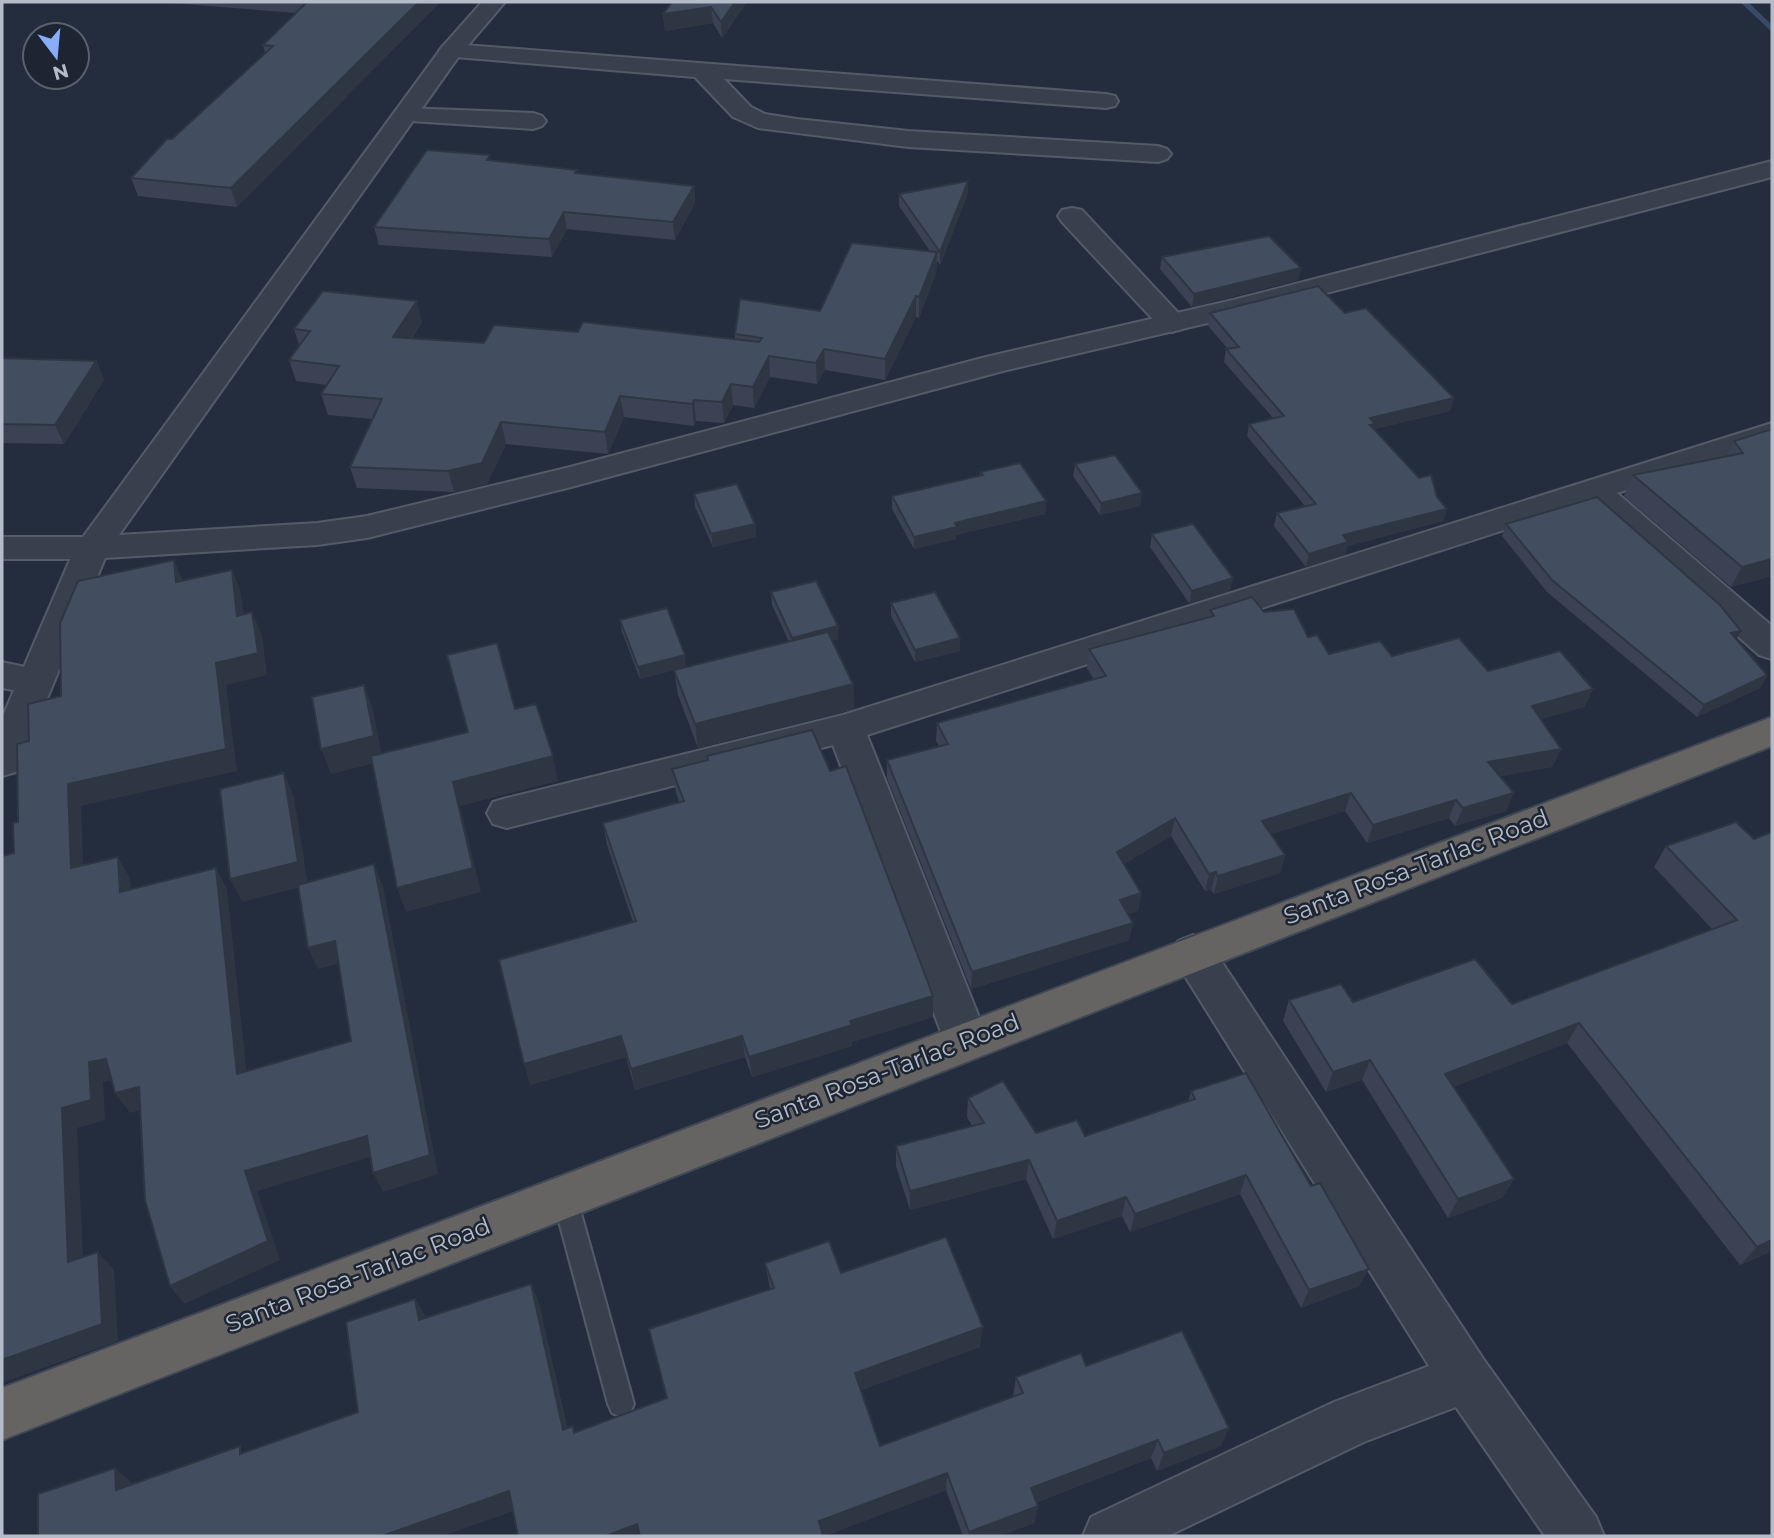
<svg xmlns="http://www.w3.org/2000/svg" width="1774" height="1538" font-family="Montserrat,sans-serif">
	<rect width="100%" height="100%" fill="#242d3e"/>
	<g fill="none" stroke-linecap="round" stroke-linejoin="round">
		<path fill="#394a68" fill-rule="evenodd" d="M1740,2H1748L1772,25V32Z"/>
		<g stroke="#535b69" stroke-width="4">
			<path id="service" d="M564,1184L572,1187L576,1195L634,1404L630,1413L621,1417L612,1413L608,1404L552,1195L556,1187Z"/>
		</g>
		<g stroke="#535b69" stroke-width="4">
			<g id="minor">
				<path d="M451,44L1106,94L1115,96L1118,101L1115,106L1106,108L724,79L751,107L765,114L797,119L908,131L1158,146L1167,149L1171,154L1167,159L1158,162L908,147L758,128L733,117L695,77L443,56L439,51L443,46Z"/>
				<path d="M405,108L533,113L542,116L546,121L542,126L533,129L396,120L393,115L396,110Z"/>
				<path d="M1072,208L1082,210L1182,317L1187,323L1182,329L1172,332L1162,329L1062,222L1058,216L1062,210Z"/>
				<path d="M1772,423V443L1617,493L1772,626V659L1759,655L1588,503L867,735L988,1040L982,1053L966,1059L950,1053L944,1040L833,745L507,828L493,824L487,813L493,802L507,798L843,715Z"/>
				<path d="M2,537H92L104,540L109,548L104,556L92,559H2Z"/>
				<path d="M2,662L48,672L53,681L48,690L35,694L2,688Z"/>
				<path d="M1193,935L1208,941L1484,1360L1596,1517L1604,1536H1545L1456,1407L1364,1442L1168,1536H1083L1091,1517L1334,1402L1429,1366L1178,965L1172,953L1178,941Z"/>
			</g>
		</g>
		<g stroke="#535b69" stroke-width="4">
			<path id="tertiary" d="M482,2H505L459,56L119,535L317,523L367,516L570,467L986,357L1233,300L1772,161V177L1246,314L1003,371L571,487L367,538L317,545L105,558L21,762L16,772L2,776V718L75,548L443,46Z"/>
		</g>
		<g stroke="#404856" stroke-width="4">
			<path id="trunk" d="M1772,717V746L2,1440V1388Z"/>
		</g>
		<use href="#service" fill="#38404e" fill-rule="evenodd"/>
		<use href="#minor" fill="#38404e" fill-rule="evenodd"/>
		<use href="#tertiary" fill="#38404e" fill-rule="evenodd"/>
		<use href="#trunk" fill="#656462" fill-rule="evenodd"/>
	</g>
	<g fill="#3a4253">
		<path d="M159,2H440L237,207L138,196L131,178L265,53L263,45L296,13Z"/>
		<path d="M672,2H747L722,38L713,23L665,31L663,14Z"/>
		<path d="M491,160L578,174L694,186L695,203L675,240L567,229L552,257L379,245L374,227Z"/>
		<path d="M968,193L940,265L937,261L936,273L919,318L916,317L885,380L825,370L817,384L770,377L754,408L733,405L724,423L696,421L694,426L624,417L608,454L506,444L487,484L454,492L357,488L350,467L373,419L328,415L321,394L327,385L296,381L289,360L299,345L294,329L422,322L412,338L484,343L578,332L735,340V334L820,311L930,251L899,206V194Z"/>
		<path d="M1162,257L1301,268L1298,280L1192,307L1160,269Z"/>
		<path d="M1210,313H1345L1454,398L1450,411L1374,429L1447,509L1443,521L1347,546L1345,555L1306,567L1274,526L1277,513L1305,506L1247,436L1249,424L1273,418L1224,362L1226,349H1228L1208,326Z"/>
		<path d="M2,358L96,361L104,380L64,444L2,443Z"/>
		<path d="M1772,429V576L1731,587L1624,496L1633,475L1726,457L1734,441Z"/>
		<path d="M1075,464L1142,493L1140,506L1100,515L1073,476Z"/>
		<path d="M980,472L1046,501L1045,514L956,535V539L914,549L892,509V496L980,476Z"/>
		<path d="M694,494L755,524L756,537L713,547L695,507Z"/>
		<path d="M1506,524L1741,631L1736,639L1767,675L1760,688L1697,717L1547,592L1502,536Z"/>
		<path d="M1152,534L1230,591L1189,603L1150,547Z"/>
		<path d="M771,592L838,626V639L832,640L853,684L854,709L698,748L678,695L674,670L640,679L622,632L620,620L686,667L789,642L772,605Z"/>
		<path d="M891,603L960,651L915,662L891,616Z"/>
		<path d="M1210,610L1264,612L1308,637L1329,654L1392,656L1488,671L1593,689L1584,707L1541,719L1561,749L1552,767L1500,776L1506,811L1455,826L1449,818L1367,843L1345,811L1271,834L1285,855L1280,873L1214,894L1211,890L1205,891L1171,836L1124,864L1141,893L1138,911L1128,914L1133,923L1129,940L971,989L887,778V760L939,746L936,741L937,723L1094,680L1087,668L1089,649L1209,617Z"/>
		<path d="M707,756L933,1017L852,1042V1046L752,1077L745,1057L635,1090L626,1057L530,1085L633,922L607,845L603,823L679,802L676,792L672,769L707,760Z"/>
		<path d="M1736,822L1772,1251L1740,1265L1567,1043L1453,1087L1514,1179L1502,1198L1448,1218L1362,1080L1326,1092L1283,1021L1289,1000L1512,1004L1712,929L1654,867L1666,846Z"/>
		<path d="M1191,1091L1359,1286L1301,1308L1240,1194L1130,1232L1122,1216L1053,1239L1026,1179L910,1210L896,1166V1146L972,1126L967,1117L968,1098L1036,1133L1085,1136L1188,1102Z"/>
		<path d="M765,1263L841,1273L980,1347L861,1390L880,1446L1013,1397L1016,1377L1086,1366L1221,1446L1157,1471L1151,1458L1037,1502L1038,1506L1034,1523L999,1536H963L946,1490L824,1536H518L513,1511L441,1536H38L133,1484L245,1452L358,1412L415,1299L426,1318L531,1284L539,1304L567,1428L573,1426L575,1433L667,1398L770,1289Z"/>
	</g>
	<g fill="#2f3643">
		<path d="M419,2H440L237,207L231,188Z"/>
		<path d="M735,2H747L722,38L721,22Z"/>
		<path d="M711,7L713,23L665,31L663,14Z"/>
		<path d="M968,181V193L940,265V252Z"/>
		<path d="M694,186L695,203L675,240L673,222Z"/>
		<path d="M564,212L567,229L552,257L549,239Z"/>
		<path d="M937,252L936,273L919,318V297Z"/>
		<path d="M1301,268L1298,280L1192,307L1194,294Z"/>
		<path d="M916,296V317L885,380V359Z"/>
		<path d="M417,301L422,322L398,358L393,337Z"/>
		<path d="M824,349L825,370L817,384L816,363Z"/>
		<path d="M769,356L770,377L754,408L753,387Z"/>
		<path d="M96,361L104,380L64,444L55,425Z"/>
		<path d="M731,384L733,405L724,423L722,402Z"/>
		<path d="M620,396L624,417L608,454L605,432Z"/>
		<path d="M1454,398L1450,411L1374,429L1372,436L1370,418Z"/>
		<path d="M694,400L696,421L694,426L692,404Z"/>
		<path d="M501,422L506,444L487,484L454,492L448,471Z"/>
		<path d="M1142,493L1140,506L1100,515L1101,503Z"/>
		<path d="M1046,501L1045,514L956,535V539L914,549V537L955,523Z"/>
		<path d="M1447,509L1443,521L1347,546L1345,555L1306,567L1309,554L1343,535Z"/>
		<path d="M755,524L756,537L713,547L711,534Z"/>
		<path d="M1772,559V576L1731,587L1742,567Z"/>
		<path d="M174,560L184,583L176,582Z"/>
		<path d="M232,570L241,592L247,638L237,616Z"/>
		<path d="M1233,578L1230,591L1189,603L1192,591Z"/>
		<path d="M252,612L262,635L267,675L226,685L237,771L81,806L84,890L71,868L68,784L216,663Z"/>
		<path d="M838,626V639L792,650V638Z"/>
		<path d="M1741,631L1734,644L1731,633Z"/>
		<path d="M960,638V651L915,662V650Z"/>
		<path d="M685,655L686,667L640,679L638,667Z"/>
		<path d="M1767,675L1760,688L1697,717L1704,705Z"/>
		<path d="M853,684L854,709L698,748L695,724Z"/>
		<path d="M364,685L373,709L383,761L331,774L321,749Z"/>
		<path d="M1593,689L1584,707L1524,724L1532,706Z"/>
		<path d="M1561,749L1552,767L1481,780L1488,762Z"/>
		<path d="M553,756L558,781L460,806L481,892L406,912L397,888L453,782Z"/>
		<path d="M284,773L294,797L308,885L242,902L230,879Z"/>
		<path d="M1351,793L1345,811L1257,839L1262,821Z"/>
		<path d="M1514,793L1506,811L1455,826L1463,808Z"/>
		<path d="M1456,800L1449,818L1367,843L1373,825Z"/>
		<path d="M1175,818L1171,836L1114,870L1117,852Z"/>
		<path d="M1285,855L1280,873L1214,894L1218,876Z"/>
		<path d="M118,857L130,878L133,914L120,892Z"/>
		<path d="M374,864L383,886L438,1174L383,1192L373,1173Z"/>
		<path d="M216,868L227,889L249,1095L237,1074Z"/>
		<path d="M1216,872L1211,890L1205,891L1209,874Z"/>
		<path d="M1141,893L1138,911L1116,917L1120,900Z"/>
		<path d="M1133,923L1129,940L971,989L972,972Z"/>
		<path d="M335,941L344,962L318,969L308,948Z"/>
		<path d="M933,996V1017L852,1042V1046L752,1077L749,1057L850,1021Z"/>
		<path d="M1579,1023L1567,1043L1435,1094L1445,1074Z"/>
		<path d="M621,1036L626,1057L530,1085L524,1064Z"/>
		<path d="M742,1036L745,1057L635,1090L631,1069Z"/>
		<path d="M106,1059L120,1079L103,1082L105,1120L77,1128L84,1280L68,1262L62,1108L89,1062Z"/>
		<path d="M1370,1060L1362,1080L1326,1092L1333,1072Z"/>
		<path d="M139,1087L153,1107L130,1113L115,1093Z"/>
		<path d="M367,1136L377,1155L257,1191L280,1260L184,1304L170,1286L245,1171Z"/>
		<path d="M1029,1160L1026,1179L910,1210V1191Z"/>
		<path d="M1246,1175L1240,1194L1130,1232L1135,1214Z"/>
		<path d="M1514,1179L1502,1198L1448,1218L1458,1199Z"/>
		<path d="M1126,1197L1122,1216L1053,1239L1057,1221Z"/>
		<path d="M1772,1240V1251L1740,1265L1757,1247Z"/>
		<path d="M98,1252L114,1270L118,1341L2,1383V1360Z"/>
		<path d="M1369,1269L1359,1286L1301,1308L1309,1290Z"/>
		<path d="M531,1284L539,1304L571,1448L563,1430Z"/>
		<path d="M415,1299L426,1319L419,1320Z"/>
		<path d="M983,1327L980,1347L855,1392V1373Z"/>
		<path d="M1229,1428L1221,1446L1157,1471L1164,1453Z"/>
		<path d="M1158,1440L1151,1458L1028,1505L1031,1488Z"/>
		<path d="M115,1468L134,1485L116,1490Z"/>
		<path d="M947,1473L946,1490L824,1536H820L819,1521Z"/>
		<path d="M509,1491L518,1509L441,1536H382Z"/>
		<path d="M1038,1506L1034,1523L999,1536H969V1532Z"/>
		<path d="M637,1524L642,1536H606Z"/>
	</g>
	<g fill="#434d60" stroke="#2f3643" stroke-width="2">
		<path d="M307,2H419L231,188L131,178L167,139H172L273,46L263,45Z"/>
		<path d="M672,2H735L721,22L711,7L663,14Z"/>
		<path d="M427,150L490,155L487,160L577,170L575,173L694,186L673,222L564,212L549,239L374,227Z"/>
		<path d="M968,181L940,252L899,194Z"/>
		<path d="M1269,236L1301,268L1194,294L1162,257Z"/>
		<path d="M852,243L937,252L919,297L916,296L885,359L824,349L816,363L769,356L753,387L731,384L722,402L694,400L692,404L620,396L605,432L501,422L482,463L448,471L350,467L382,399L321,394L339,366L289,360L310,331L294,329L323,291L417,301L393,337L484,343L494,325L578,332L583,322L759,342L762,338L735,334L740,299L820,311Z"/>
		<path d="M1318,286L1345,313L1366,308L1454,398L1370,418L1375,424L1370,425L1419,478L1431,475L1437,497L1447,509L1343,535L1348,542L1309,554L1277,513L1316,504L1249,424L1284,416L1226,349L1239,347L1210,313Z"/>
		<path d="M2,358L96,361L55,425L2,424Z"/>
		<path d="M1772,429V559L1742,567L1633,475L1743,453L1734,441Z"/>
		<path d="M1115,455L1142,493L1101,503L1075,464Z"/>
		<path d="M1020,463L1046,501L955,523L957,527L914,537L892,496L983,475L980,472Z"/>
		<path d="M737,484L755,524L711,534L694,494Z"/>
		<path d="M1597,497L1720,605L1741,631L1731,633L1767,675L1704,705L1552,580L1506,524Z"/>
		<path d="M1193,524L1233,578L1192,591L1152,534Z"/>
		<path d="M174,560L176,582L232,570L237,616L252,612L258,653L216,663L226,749L68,784L71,868L118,857L120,892L216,868L237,1074L351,1041L335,941L308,948L298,885L374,864L430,1155L373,1173L367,1136L245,1171L268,1241L170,1286L145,1200L139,1087L115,1093L106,1059L89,1062L91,1100L62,1108L68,1262L98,1252L102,1324L2,1360V856L14,853L13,823L18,822L17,744L29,741L28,704L61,696L60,623L78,581Z"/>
		<path d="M816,581L838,626L792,638L771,592Z"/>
		<path d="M935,592L960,638L915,650L891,603Z"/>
		<path d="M1252,597L1264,612L1294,609L1308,637L1317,635L1329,654L1380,641L1392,656L1459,638L1488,671L1560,651L1593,689L1532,706L1561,749L1488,762L1514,793L1463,808L1456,800L1373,825L1351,793L1262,821L1285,855L1218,876L1216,872L1209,874L1175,818L1117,852L1141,893L1120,900L1133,923L972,972L887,760L948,744L937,723L1106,676L1089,649L1214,616L1210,610Z"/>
		<path d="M667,608L685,655L638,667L620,620Z"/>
		<path d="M828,632L853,684L695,724L674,670Z"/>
		<path d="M497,643L515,709L536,704L553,756L453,782L473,868L397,888L371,756L468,732L447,655Z"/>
		<path d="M364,685L374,736L321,749L312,697Z"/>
		<path d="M812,730L830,771L846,766L933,996L850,1021L852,1025L749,1057L742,1036L631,1069L621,1036L524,1064L499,960L636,921L603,823L684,801L672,769L708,760L707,756Z"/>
		<path d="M284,773L298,862L230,879L220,789Z"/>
		<path d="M1736,822L1754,839L1772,832V1240L1757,1247L1579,1023L1445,1074L1514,1179L1458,1199L1370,1060L1333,1072L1289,1000L1341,984L1353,1002L1475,959L1512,1004L1737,920L1666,846Z"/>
		<path d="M1246,1073L1311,1186L1320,1183L1369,1269L1309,1290L1246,1175L1135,1214L1126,1197L1057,1221L1029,1160L910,1191L896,1146L984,1123L968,1098L1003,1081L1036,1133L1077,1120L1085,1136L1195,1099L1191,1091Z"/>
		<path d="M946,1237L983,1327L855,1373L880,1446L1023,1393L1016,1377L1081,1353L1086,1366L1182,1331L1229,1428L1164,1453L1158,1440L1031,1488L1038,1506L969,1532L947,1473L819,1521L823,1536H640L637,1524L606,1536H518L509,1491L382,1536H38V1494L115,1468L116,1490L240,1446V1454L358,1412L346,1322L415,1299L419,1320L531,1284L563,1430L573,1426L574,1433L667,1398L649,1329L774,1288L765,1263L829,1241L841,1273Z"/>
	</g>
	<g text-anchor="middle" stroke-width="5" stroke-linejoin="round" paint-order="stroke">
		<g font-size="24" fill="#b4bbc9" stroke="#1d2533">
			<text transform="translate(1416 867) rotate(-21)" y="8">Santa Rosa-Tarlac Road</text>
			<text transform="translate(887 1071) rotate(-21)" y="8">Santa Rosa-Tarlac Road</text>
			<text transform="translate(358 1275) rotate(-21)" y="8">Santa Rosa-Tarlac Road</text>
		</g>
	</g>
	<rect width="1774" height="1538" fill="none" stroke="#b4bbc9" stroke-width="7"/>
	<g transform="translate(56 56) rotate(164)"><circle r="33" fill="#1d2533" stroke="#59616f" stroke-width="2"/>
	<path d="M0-5L12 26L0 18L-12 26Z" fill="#89adf9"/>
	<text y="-10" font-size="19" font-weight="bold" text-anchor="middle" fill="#b4bbc9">N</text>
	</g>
</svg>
